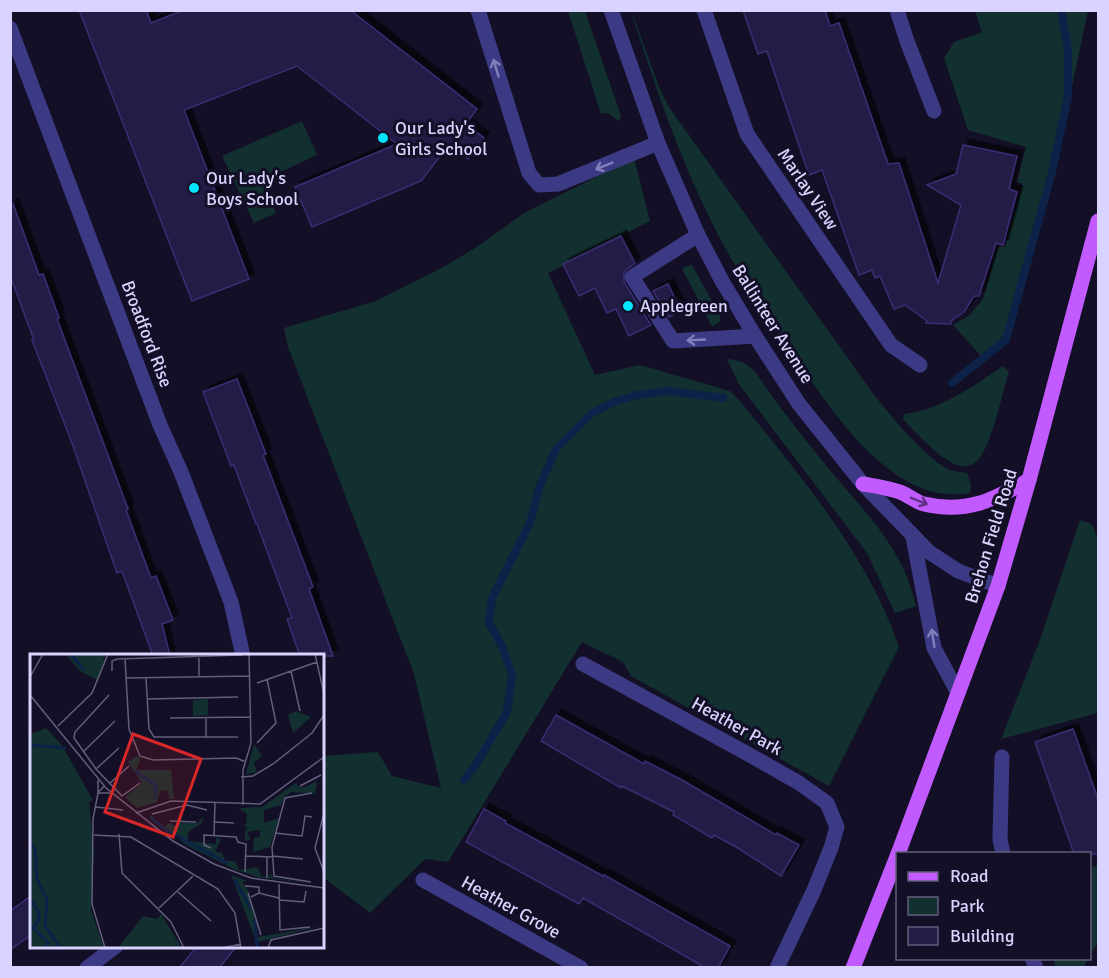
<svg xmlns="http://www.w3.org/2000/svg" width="1109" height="978" font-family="Signika,sans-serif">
	<defs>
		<filter id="shadow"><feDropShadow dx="5.5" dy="-5.5" stdDeviation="0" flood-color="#0009"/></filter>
	</defs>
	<rect width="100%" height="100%" fill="#130f26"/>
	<g fill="#12302f">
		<path d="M568,11H585L621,116L619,121L607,113L601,114Z"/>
		<path d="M975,11H1088L1056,162L1010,331L981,356L953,325L970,315L983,299L998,246L1005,247L1023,184L1017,182L1026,147L968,130L944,58L954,42L982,32Z"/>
		<path d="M632,15H633L659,87L669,107L874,395C892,416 927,462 953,471C957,472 963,472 967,473L971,485L970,493C949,497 924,492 905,480C859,453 826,402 796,359C766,315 736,271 712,223C679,157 655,86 632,15Z"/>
		<path d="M302,121L317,155L263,180L276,213L254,223L222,156Z"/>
		<path d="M634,158L650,221L548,273L595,375L640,365L730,391L740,401C801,477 867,553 899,647L829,786L631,676L623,662L582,642L448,862L425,859L370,913L323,877V756L378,752L392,776L441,788L414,674L288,347L284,328L376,301L445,266L477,247L524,213Z"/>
		<path d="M691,265L693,267L720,315V322L712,327L682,268Z"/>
		<path d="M727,359C740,360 747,363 756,373C780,409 807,442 834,475C870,518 903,549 916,606L895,613L867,553L738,383Z"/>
		<path d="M1003,366L1009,372C1002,393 992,445 978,460C974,464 967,467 961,466C943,463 915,432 903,419L904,414C941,410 973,386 1003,366Z"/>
		<path d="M1080,520L1092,524L1098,539V713L1001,739L1041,637Z"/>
		<path d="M1098,865V942L1090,956V868Z"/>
		<path d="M1053,959H1088L1083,968L1056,967Z"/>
	</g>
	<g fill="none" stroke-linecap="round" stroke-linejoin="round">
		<g stroke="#0c2248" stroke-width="8">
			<path d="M952,383L1006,340L1052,172L1068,97V49L1061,10"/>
			<path d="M464,780L478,761L507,712L512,675L502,646L489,623L492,598L530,523L539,488L556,449L592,413L616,401L636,395L671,391L723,398"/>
		</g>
	</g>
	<g fill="#241b47" stroke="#3b2d73" stroke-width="1.5" filter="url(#shadow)">
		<path d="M79,10H146L151,23L184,10H350L477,109L466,124L484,138L468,159L449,145L421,181L312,227L295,187L397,144L297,66L184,110L249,279L192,301Z"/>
		<path d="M743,10H825L830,26L839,23L888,164L899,163L938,283L961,205L927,185L956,174L963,145L1017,156L1009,189L1017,192L1003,245L996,243L979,296H974L964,312L951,321V324L926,323L927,321L905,305L894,309L880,276L875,278L872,270L859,275L822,170L809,175L767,51L758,54Z"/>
		<path d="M13,204L39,275L43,274L59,318L57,319L128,509L126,510L151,578L156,576L173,620L162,624L170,656H153L122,571L117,573L72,443L32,340H34L10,275V205Z"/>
		<path d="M621,236L635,263L624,272V282L651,325L629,336L616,309L607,313L595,288L579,296L563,264Z"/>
		<path d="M668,284L681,311L669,317L653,291Z"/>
		<path d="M237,379L266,454L263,455L313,587L309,589L333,656H300L287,619L292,618L257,524H256L234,465L231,466L203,392Z"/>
		<path d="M556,715L644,764L645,761L682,780L776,835L777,833L799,845L781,876L738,848L714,835L712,838L673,815L674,812L622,786L621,788L541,741Z"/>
		<path d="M1073,729L1098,799V854H1074L1035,742Z"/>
		<path d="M484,809L506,821L505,823L603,876L604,875L730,946L718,968H706L583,898L579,904L466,842Z"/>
		<path d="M32,895V934L10,950V911Z"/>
		<path d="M197,946H237L219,968H179Z"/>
	</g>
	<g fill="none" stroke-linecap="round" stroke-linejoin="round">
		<g stroke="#3d3a85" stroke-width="15">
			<path d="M478,10L529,173L539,185L558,184L658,143"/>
			<path d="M611,10L658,143L698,235L722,281L755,336L799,404L863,484L929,552L958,571L998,586"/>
			<path d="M704,10L747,134L891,345L920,365"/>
			<path d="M897,10L907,41L934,111"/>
			<path d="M10,28L160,425L181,472L231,602L243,656"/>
			<path d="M698,235L632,277L673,341L755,336"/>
			<path d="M913,537L934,648L957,691"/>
			<path d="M583,664L748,754L799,783L827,803L837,827L831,848L814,890L777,968"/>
			<path d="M1002,757L1000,839L1003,854"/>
			<path d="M423,880L581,968"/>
			<path d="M1032,958L1036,968"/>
			<path d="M87,968L116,946"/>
		</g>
		<g stroke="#c25bff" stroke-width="15">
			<path d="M863,484C875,486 888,488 900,492C908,495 916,502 924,504C967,514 993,500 1029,480"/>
			<path d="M898,854L998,586L1029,480L1098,221"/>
			<path d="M853,968L898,854"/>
		</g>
	</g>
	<defs><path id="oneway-shaft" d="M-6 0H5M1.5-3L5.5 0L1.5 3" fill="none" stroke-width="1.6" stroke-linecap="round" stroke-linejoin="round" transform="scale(1.5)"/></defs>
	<g stroke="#837fbc">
		<use href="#oneway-shaft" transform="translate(496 68) rotate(-107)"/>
		<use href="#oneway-shaft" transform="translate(604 166) rotate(158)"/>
		<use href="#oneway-shaft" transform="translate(696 340) rotate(177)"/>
		<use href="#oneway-shaft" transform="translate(933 638) rotate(-99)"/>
	</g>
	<use stroke="#623188" href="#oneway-shaft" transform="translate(919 501) rotate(22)"/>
	<g fill="#00e5ff" stroke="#130f26" stroke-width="2">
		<circle cx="383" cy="138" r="6"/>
		<circle cx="194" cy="188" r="6"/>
		<circle cx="628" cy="306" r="6"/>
	</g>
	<g text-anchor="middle" stroke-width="6" stroke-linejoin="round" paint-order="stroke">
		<g font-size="18" fill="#d9d4ff" stroke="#130f26" text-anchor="start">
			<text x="395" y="134">Our Lady's<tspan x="395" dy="21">Girls School</tspan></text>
			<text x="206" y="184">Our Lady's<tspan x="206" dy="21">Boys School</tspan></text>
			<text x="640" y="312">Applegreen</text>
		</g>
		<g font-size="18" fill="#d9d4ff" stroke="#130f26">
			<text transform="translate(808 189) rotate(56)" y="6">Marlay View</text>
			<text transform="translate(773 324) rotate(58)" y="6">Ballinteer Avenue</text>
			<text transform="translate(147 334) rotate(69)" y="6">Broadford Rise</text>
			<text transform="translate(991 536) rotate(-73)" y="6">Brehon Field Road</text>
			<text transform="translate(737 726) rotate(29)" y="6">Heather Park</text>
			<text transform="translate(511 907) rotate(29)" y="6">Heather Grove</text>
		</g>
	</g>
	<g transform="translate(30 654)">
		<rect width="294" height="294" fill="#130f26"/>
		<path d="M35,0H76L68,26L51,18ZM178,45V61L163,62V46ZM266,57L281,63L263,79L258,61ZM16,74L31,90L63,146L59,148L64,198L61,256L74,294H0V80ZM224,90L232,102L224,109L227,118L216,120ZM107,102L111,105L106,116H141L144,145H139L138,136L130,137L127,148L107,154L95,143L112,129L98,108ZM287,127L285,140L262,138L254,143L251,151L234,156V169L249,164L240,193L223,198L224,184L230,182V176L217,178L221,186L215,187V178L218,173L213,172L216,170L217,160L209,154L232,153L267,128L268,133H275ZM174,162L172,169L158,178V187L186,190V184L191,185L185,198L192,199L195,207H205L209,216L228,213L231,222L239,223L240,219L244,224L285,230L228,223L206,216L158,192L122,164L135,173L138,169L147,173L148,169H167ZM201,221L217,227L212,228L219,238L228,283L291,272L228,288V292ZM131,260L152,294H88L113,262L127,265Z" fill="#12302f"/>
		<path fill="none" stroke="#0c2248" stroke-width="3" d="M41,0L54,16M0,91L36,94M105,117L126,132L125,145M120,162L133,174L197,209M0,188L5,195L7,225L17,245L15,272L31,294M204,225L221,255M0,245L8,257L9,266L3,274L18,289L17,294M225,265L227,294"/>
		<path fill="none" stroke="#625e7d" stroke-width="1.5" d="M285,0L294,40M169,2V23M95,5L99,75L110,102L123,106L206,104L216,108M82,17V7L87,5L212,1M261,17L270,57M0,23L13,0M96,24L220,22M116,24L119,75L124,83H208M227,29L287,8M0,41L76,134L143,187L184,210L221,224L294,234M79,41L45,78L44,84L66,115L92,142L110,129M117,45L208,43M140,64L220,63M28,72L62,39L78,0M176,84V64M227,89L246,69L237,25M54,97L85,67M66,115L89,94M211,123L223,122L243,110L282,79L294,61M68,126V139H80M79,130L99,112M74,132L68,139L63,165L62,250L75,294M270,132L291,121M213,151V116L221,89L219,0M66,153L93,156M106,159L141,147L230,150L294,103M294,159L285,194L294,218M122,160L157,151L177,156M140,167L166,168M185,168L204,169M245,179L272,182L275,162L282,163M89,180L92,219L141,268L154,294M64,181L101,183L188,235L205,259L211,294M184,181L185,149M181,194L174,191V181L206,183L208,188L216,190L215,218M216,202L242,203M242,202L273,205M237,224V203M281,228L244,222L242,193L255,144L282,139M249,230L250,276L280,273M215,232L229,233V239M148,238L181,267M218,239L231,281M221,243L229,239L249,244M249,246L274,248L276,237M129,254L163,222M294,274V253M192,294L211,290M238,294L241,286L294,274"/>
		<path fill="#d62828" fill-opacity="0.15" stroke="#d62828" stroke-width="3" d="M103,80L171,105L143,183L75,158Z"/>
		<rect width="294" height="294" fill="none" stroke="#d9d4ff" stroke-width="3"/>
	</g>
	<rect width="1109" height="978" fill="none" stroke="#d9d4ff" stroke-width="24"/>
	<rect x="896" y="852" width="195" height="108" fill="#130f26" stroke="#625e7d" stroke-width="1.5"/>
	<rect x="908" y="872" width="30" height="9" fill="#c25bff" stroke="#625e7d" stroke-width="1.5"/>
	<text x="950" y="882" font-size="18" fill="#d9d4ff">Road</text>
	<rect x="908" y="897" width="30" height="18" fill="#12302f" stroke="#625e7d" stroke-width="1.5"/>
	<text x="950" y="912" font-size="18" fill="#d9d4ff">Park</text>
	<rect x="908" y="927" width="30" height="18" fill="#241b47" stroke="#625e7d" stroke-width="1.5"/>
	<text x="950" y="942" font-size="18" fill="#d9d4ff">Building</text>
</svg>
